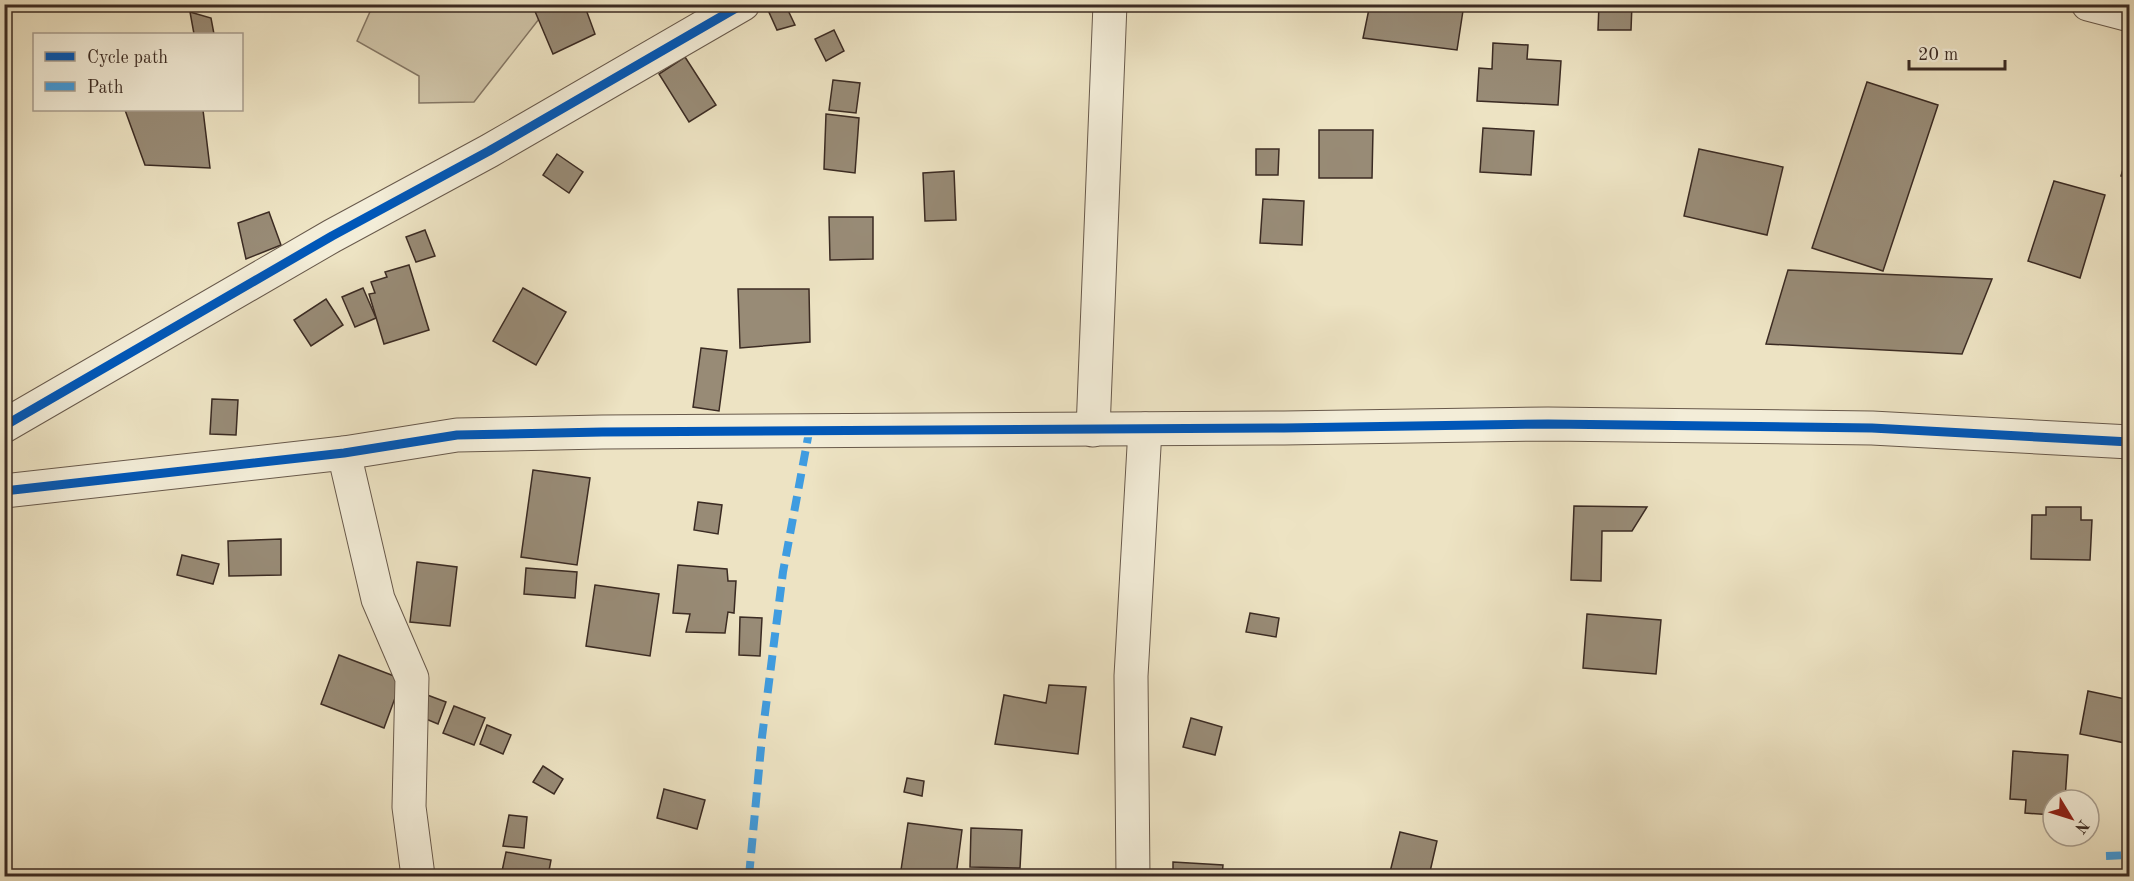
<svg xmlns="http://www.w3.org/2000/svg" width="2134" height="881" font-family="'Old Standard TT',serif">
	<rect width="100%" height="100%" fill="#ede3c3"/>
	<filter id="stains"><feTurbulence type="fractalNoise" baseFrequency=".00333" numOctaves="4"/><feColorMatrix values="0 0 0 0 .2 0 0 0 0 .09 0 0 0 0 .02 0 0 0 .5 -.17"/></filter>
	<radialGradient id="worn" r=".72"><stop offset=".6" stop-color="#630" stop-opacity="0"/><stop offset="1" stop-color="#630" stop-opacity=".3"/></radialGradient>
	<path fill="#cfc4a8" stroke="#857866" stroke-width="1.5" d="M373,5H550L474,102L419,103V76L357,41Z"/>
	<g fill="#988b76" stroke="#3b2b23" stroke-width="1.5">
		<path d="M545,4H584L595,34L553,54L534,9Z"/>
		<path d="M781,4H785L795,25L777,30L768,10Z"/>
		<path d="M1168,4H1216V9Z"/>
		<path d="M1370,4H1464L1457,50L1363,38Z"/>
		<path d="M1599,4H1632L1631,30H1598Z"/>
		<path d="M190,12L211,18L214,34H194Z"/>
		<path d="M834,30L844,51L826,61L815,39Z"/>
		<path d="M1493,43L1528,45L1527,59L1561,61L1558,105L1477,101L1479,68L1492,69Z"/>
		<path d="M685,57L716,105L689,122L659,74Z"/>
		<path d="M833,80L860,83L856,113L829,110Z"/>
		<path d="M1867,82L1938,105L1883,271L1812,248Z"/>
		<path d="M125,110H203L210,168L145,165Z"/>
		<path d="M826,114L859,118L855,173L824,169Z"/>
		<path d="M1483,128L1534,131L1531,175L1480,172Z"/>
		<path d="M1319,130H1373L1372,178H1319Z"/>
		<path d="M2130,146V178L2121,176Z"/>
		<path d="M1256,149H1279L1278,175H1256Z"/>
		<path d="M1699,149L1783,167L1767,235L1684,216Z"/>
		<path d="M557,154L583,172L569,193L543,175Z"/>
		<path d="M954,171L956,220L925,221L923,173Z"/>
		<path d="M2054,181L2105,195L2080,278L2028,261Z"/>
		<path d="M1263,199L1304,201L1302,245L1260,243Z"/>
		<path d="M269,212L281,245L246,259L238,223Z"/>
		<path d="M829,217H873V259L830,260Z"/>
		<path d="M425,230L435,256L416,262L406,237Z"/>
		<path d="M409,265L429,330L384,344L369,294L375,293L371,282L387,277L385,272Z"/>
		<path d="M1788,270L1992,279L1962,354L1766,344Z"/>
		<path d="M363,288L376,318L355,327L342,297Z"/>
		<path d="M523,288L566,312L536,365L493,341Z"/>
		<path d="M738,289H809L810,342L740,348Z"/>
		<path d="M326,299L343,325L311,346L294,320Z"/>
		<path d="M701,348L727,351L719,411L693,407Z"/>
		<path d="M212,399L238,400L236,435L210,434Z"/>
		<path d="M533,470L590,478L577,565L521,557Z"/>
		<path d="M698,502L722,505L718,534L694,530Z"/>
		<path d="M1574,506L1647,507L1632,531H1602L1601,581L1571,580Z"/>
		<path d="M2046,507H2081V520H2092L2090,560L2031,559L2032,515H2046Z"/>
		<path d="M281,539V575L229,576L228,541Z"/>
		<path d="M182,555L219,564L213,584L177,575Z"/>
		<path d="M417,562L457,567L450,626L410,622Z"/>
		<path d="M678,565L727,569L728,581H736L734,613L728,612L725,633L686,632L690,614L673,613Z"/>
		<path d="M526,568L577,572L575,598L524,594Z"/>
		<path d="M595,585L659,594L650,656L586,646Z"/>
		<path d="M1250,613L1279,618L1276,637L1246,632Z"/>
		<path d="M1587,614L1661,620L1656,674L1583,668Z"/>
		<path d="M740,617L762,618L760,656L739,655Z"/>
		<path d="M339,655L402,679L384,728L321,704Z"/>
		<path d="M1049,685L1086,687L1078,754L995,744L1004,695L1046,703Z"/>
		<path d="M2088,691L2130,700V744L2080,734Z"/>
		<path d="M422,693L446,702L438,724L414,714Z"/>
		<path d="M454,706L485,718L474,745L443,733Z"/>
		<path d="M1191,718L1222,727L1215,755L1183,747Z"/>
		<path d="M487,725L511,735L503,754L480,744Z"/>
		<path d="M2013,751L2068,755L2065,800H2053V815L2025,813L2026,800L2010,799Z"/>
		<path d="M543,766L563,779L554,794L533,782Z"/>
		<path d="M907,778L924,781L922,796L904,792Z"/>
		<path d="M664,789L705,800L697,829L657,818Z"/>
		<path d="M509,815L527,817L524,848L503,846Z"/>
		<path d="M908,823L962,830L956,876L901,870Z"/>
		<path d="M971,828L1022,830L1020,868L970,867Z"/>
		<path d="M1400,832L1437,841L1429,876H1408L1390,872Z"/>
		<path d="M506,852L551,860L548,876H501Z"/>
		<path d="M1173,862L1223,865L1222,876H1173Z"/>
		<path d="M254,871L255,876H233Z"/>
		<path d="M449,873L484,876H449Z"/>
	</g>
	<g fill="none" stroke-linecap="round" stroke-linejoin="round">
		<g stroke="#68594b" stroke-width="35">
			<g id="minor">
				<path d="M2088,4L2130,15"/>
				<path d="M4,426L332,236L489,151L743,4"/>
				<path d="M1093,430L1110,4"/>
				<path d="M344,453L378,599L412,678L409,807L418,876"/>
				<path d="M4,491L344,453L457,435L602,432L1284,428L1548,424L1872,428L2130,442"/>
				<path d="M1133,876L1131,676L1145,429"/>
			</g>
		</g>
		<use href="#minor" stroke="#f3edd8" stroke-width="33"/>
		<g stroke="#3f9ce0" stroke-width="8" stroke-dasharray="15 8" stroke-linecap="butt">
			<path d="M2106,856L2130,855"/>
			<path d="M749,876L762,737L783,572L809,432"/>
		</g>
		<g stroke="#f3edd8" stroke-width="13">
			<g id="cycleway">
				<path d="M4,426L332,236L489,151L743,4"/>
				<path d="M4,491L344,453L457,435L602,432L1284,428L1548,424L1872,428L2130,442"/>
			</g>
		</g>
		<use href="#cycleway" stroke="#0057b8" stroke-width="9"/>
	</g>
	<rect width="2134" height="881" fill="none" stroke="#ede3c3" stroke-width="24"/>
	<rect x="6" y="6" width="2122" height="869" fill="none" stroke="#3b2b23" stroke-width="3"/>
	<rect x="12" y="12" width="2110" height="857" fill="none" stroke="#3b2b23" stroke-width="1.5"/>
	<rect x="33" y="33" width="210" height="78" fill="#f3edd8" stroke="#a99f90" stroke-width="1.5"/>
	<rect x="45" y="52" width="30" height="9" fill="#0057b8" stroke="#a99f90" stroke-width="1.5"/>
	<text x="87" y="63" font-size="18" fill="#3b2b23">Cycle path</text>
	<rect x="45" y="82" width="30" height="9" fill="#3f9ce0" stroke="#a99f90" stroke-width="1.5"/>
	<text x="87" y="93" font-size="18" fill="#3b2b23">Path</text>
	<g transform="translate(2071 818) rotate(128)"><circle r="28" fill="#f3edd8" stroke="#a99f90" stroke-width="1.5"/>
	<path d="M0-4.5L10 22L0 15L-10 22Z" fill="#8f2418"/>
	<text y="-9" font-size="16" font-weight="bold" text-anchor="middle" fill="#3b2b23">N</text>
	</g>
	<path d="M1909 60v9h96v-9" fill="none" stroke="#3b2b23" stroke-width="3"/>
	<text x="1918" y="60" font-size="18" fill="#3b2b23" stroke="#f3edd8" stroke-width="4.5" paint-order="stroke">20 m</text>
	<rect width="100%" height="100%" filter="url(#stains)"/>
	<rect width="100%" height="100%" fill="url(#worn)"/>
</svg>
